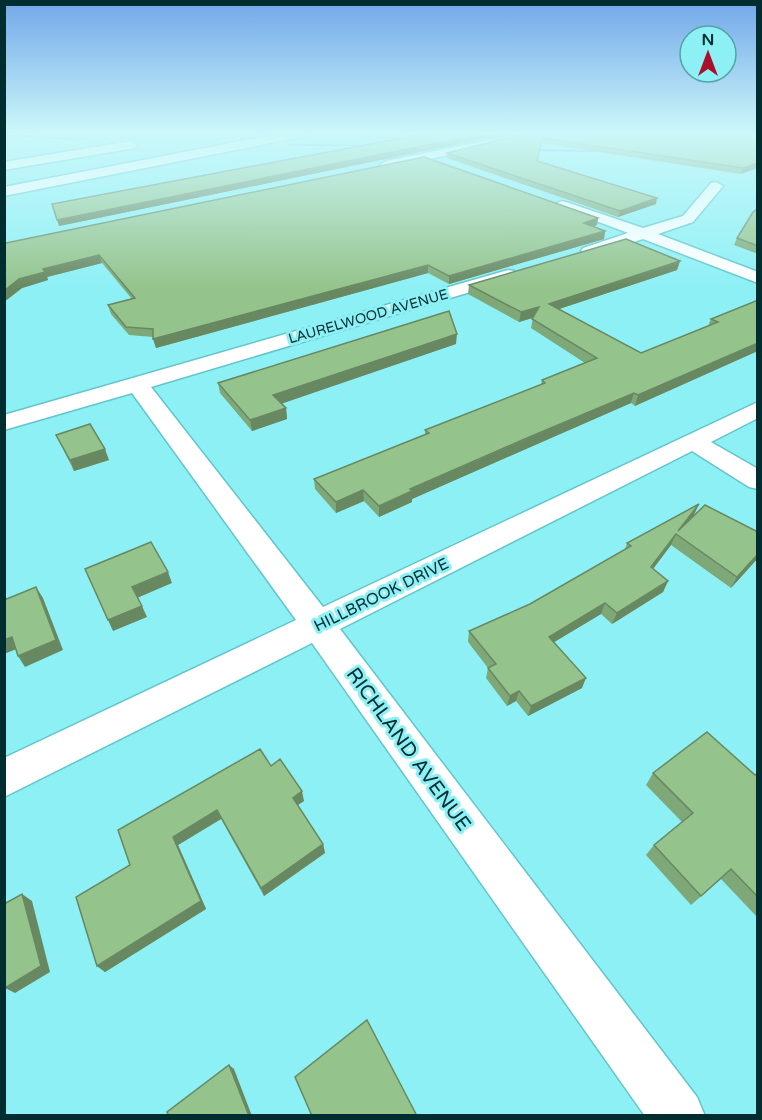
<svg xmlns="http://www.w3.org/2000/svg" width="762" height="1120" font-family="'Varela Round',sans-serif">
	<rect width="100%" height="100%" fill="#8df0f5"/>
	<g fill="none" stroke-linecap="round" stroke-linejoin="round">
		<g fill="#6093e9" fill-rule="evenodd">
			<path d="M4,134L86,139L88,140L4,136Z"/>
			<path d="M289,144L373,145L375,146H288Z"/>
			<path d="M427,146L463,147L465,148H428Z"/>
			<path d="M527,149L610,151L612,152L526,151Z"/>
		</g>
		<g stroke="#62c5cb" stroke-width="3">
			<g id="minor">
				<path d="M528,132H550L386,169L380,165L386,161Z"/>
				<path d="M716,182L723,186L693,222L658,234L758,272V283L643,239L595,254H583L581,251L583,248L628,233L554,205L561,201L566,202L643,228L683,216L711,183Z"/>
				<path d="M508,270L514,271L517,275L514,279L151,387L323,607L758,402V418L711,442L758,469V489L749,487L692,451L340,629L697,1097L705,1116H645L312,643L4,797V758L296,620L132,393L4,430V415Z"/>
			</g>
		</g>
		<g stroke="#62c5cb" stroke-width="3">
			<g id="motorway">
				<path d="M287,132H312L306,136L4,196V187Z"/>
				<path d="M131,141L137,145L135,148L4,170V162Z"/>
			</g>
		</g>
		<use href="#minor" fill="#fff" fill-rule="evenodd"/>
		<use href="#motorway" fill="#fff" fill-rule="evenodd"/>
	</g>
	<g fill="#7fa878">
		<path d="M396,132H516L59,226L409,137Z"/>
		<path d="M531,132H758L741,174L541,143L537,161L656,204L618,217L447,158V153Z"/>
		<path d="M758,208V254L734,245L737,238Z"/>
		<path d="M598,218L597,225L593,226L605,231L604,239L449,284L428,273L156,348L153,337L129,335L111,314L108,305L132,299L102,263L47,277L48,280L22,288L4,302V244Z"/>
		<path d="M680,261L677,270L559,309L641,353L708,326L711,319L758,300L635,406L631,403L525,449L412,499V502L379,517L364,501L336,513L315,489L314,479L425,435V430L541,384L542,380L585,363L531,328L533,318L519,322L468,294L469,285Z"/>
		<path d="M456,344L281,403L286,408L287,419L252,431L220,393L218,383Z"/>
		<path d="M56,435L109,460L74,471Z"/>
		<path d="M699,504L691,518L758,558L731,588L671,545L653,569L668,581L663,592L612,624L601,614L554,642L582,688L528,716L516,701L507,706L486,678L488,668L468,642L469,631L530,604L625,549L627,543Z"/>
		<path d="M271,766L304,801L297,805L323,844L325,853L264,896L221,819L178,845L206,909L105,972L97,966L130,865Z"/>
		<path d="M653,773L755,775L758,773V918L721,879L691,905L646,855L654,845L682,822L646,785Z"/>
	</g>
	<g fill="#688861">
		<path d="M491,132H516L59,226L57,220Z"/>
		<path d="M758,163V168L741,174L743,168Z"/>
		<path d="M657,198L656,204L618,217L620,211Z"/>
		<path d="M598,218L597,225L582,230L584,223Z"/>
		<path d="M605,231L604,239L449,284V276Z"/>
		<path d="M99,255L102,263L47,277L48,280L22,288L4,302V291L19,279L43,269Z"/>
		<path d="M680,261L677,270L547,313L549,304Z"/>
		<path d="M428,265V273L156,348L153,339Z"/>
		<path d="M539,307L538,316L519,322L521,312Z"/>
		<path d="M457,334L456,344L275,406L273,395Z"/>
		<path d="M758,343V351L635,406L638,395Z"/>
		<path d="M634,393L631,403L412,499V502L379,517V506L410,489Z"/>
		<path d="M286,408L287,419L252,431L250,420Z"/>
		<path d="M105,449L109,460L74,471L70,460Z"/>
		<path d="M363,490L364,501L336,513V502Z"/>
		<path d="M699,504L694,515L678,536V531Z"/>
		<path d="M676,534L671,545L646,578L651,567Z"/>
		<path d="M758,554V558L731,588L737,577Z"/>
		<path d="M168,572L172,583L137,598L132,587Z"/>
		<path d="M668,581L663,592L612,624L617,613Z"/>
		<path d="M36,587L43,598L63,650L25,667L18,656Z"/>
		<path d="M605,603L601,614L546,647L549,637Z"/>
		<path d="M142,606L147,617L113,631L108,620Z"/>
		<path d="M12,637L19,648L4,654V640Z"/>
		<path d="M586,678L582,688L528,716L531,706Z"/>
		<path d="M519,691L516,701L507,706L510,696Z"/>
		<path d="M302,791L304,801L295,807L293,798Z"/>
		<path d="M217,810L221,819L178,845L206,909L105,972L97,966L173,837Z"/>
		<path d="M323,844L325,853L264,896L261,888Z"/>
		<path d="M22,894L32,901L50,972L15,993L5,988Z"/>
		<path d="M229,1065L234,1069L252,1116H249Z"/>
	</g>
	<g fill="#94c38b" stroke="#688861" stroke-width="1.5">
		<path d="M410,132H491L57,220L52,204L418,135Z"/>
		<path d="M531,132H758V163L743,168L542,138L537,161L657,198L620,211L447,153Z"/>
		<path d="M424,157L598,218L584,223L605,231L449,276L428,265L153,339V329L126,327L108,305L135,298L99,255L43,269L45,272L19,279L4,291V244L6,243Z"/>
		<path d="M758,208V246L737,238L753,212Z"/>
		<path d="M626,239L680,261L549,304L641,353L718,322L711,319L758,300V343L638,395L634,393L527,438L410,489L412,491L379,506L363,490L336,502L314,479L429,433L425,430L545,383L542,380L597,358L532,319L539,307L521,312L469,285Z"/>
		<path d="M449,311L457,334L273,395L286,408L250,420L218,383Z"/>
		<path d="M90,424L105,449L70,460L56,435Z"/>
		<path d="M699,504L678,531L705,505L758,532V554L737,577L676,534L651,567L668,581L617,613L605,603L549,637L586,678L531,706L519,691L510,696L488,668L496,664L469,631L530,604L631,546L627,543Z"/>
		<path d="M151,542L168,572L132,587L142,606L108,620L85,569Z"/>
		<path d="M36,587L56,640L18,656L12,637L4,640V600Z"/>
		<path d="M707,732L755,775L758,773V897L731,869L701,896L654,845L693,813L653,773Z"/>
		<path d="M260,749L271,766L280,759L302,791L293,798L323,844L261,888L217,810L173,837L201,901L97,966L76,897L130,865L118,830Z"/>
		<path d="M22,894L41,966L5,988L4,904Z"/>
		<path d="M367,1020L417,1116H312L295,1077Z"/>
		<path d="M229,1065L249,1116H169L167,1112Z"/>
	</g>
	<linearGradient id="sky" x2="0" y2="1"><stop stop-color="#71a7e8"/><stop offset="0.46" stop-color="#ccf8fa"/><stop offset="1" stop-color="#ccf8fa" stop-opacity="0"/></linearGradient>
	<rect width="762" height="289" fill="url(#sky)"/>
	<g text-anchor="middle" stroke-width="6" stroke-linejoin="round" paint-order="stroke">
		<g font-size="14" fill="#002d2f" stroke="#8df0f5">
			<text transform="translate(368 316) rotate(-16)" y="5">LAURELWOOD AVENUE</text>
		</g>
		<g font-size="16" fill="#002d2f" stroke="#8df0f5">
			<text transform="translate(381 594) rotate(-26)" y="6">HILLBROOK DRIVE</text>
		</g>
		<g font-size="20" fill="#002d2f" stroke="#8df0f5">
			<text transform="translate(409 749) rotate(54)" y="7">RICHLAND AVENUE</text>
		</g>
	</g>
	<rect width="762" height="1120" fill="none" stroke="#002d2f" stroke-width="12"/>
	<g transform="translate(708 54)"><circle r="28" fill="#8df0f5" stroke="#55a2a6" stroke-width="1.5"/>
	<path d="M0-4.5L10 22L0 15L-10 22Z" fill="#a8102c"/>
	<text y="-9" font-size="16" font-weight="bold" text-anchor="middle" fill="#002d2f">N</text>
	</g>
</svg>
